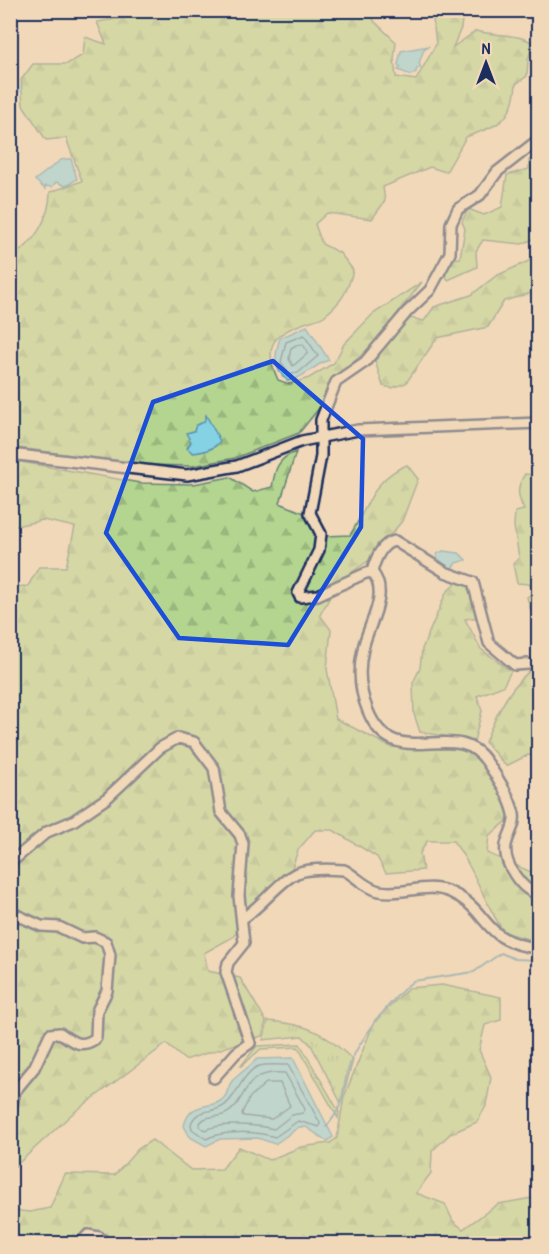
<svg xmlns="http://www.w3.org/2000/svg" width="549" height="1254" font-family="'Patrick Hand',sans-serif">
	<defs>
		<pattern id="grass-tufts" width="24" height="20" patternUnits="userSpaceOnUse" patternTransform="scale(1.5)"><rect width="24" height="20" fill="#b3d58f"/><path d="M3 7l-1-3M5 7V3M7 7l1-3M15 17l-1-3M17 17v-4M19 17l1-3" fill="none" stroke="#99b77e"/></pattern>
		<pattern id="forest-firs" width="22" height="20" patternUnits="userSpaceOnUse" patternTransform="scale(1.5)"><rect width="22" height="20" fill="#b3d58f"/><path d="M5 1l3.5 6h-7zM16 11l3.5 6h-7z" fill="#99b77e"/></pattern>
	</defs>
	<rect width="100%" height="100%" fill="#f0d8b8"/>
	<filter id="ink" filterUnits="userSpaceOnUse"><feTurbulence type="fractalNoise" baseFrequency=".0167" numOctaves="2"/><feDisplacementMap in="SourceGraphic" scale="12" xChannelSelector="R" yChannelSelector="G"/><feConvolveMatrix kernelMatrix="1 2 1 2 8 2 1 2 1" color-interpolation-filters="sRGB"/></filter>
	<g filter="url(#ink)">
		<g fill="url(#grass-tufts)" stroke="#678276" stroke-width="1.5">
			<path d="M268,1021C308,1024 324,1032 353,1060L341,1103L311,1045L302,1036L263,1040Z"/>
			<path d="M300,1044L339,1112L338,1118L298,1047L261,1049L240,1067L257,1046Z"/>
		</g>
		<g fill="url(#forest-firs)" stroke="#678276" stroke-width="1.5">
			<path d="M138,10L371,11L374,21L396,42L394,59L396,77L416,80L436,44L432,11H463L461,28L453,47L476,31C495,36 517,33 533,43L528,60L527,76L516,84C513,122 498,125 466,137L446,172L430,167L383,187L385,201L372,219L327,213L315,224L322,244L340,253L353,270C348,291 342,302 324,316C318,320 309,321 302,324C270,335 264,349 278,380L289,384L309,378L334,363L344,344L373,314L422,282L372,346L333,380L324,402L299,433L235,458L193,466L147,465L11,447V256C34,246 50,217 50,192L82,181L66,138L46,140L23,105L21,80L33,64H67L83,55L85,37L106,44L97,22L128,17Z"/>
			<path d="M538,156V237L522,244L483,240L476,251L477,267L448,280L444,272L453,259L460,258L465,229L462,222L468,209L484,215L502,207L507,175L529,169V160Z"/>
			<path d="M535,258L538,260V291L504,301L488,327L437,338L406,383L392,388L383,386L375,361L392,335L411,318L424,321L434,307L471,295L496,276Z"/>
			<path d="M296,452L280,503L309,515L325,536L350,535C369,506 373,478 407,465L418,479L402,521L371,559L339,581L320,615L331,630L327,669L336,719L391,747L471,750L492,773L512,817L489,836L487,853L538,875V938L528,939L504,932C484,903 474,867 453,841H427L420,853L423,870L386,873L377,857L333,830H315L298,850L291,871L269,887L233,937L204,953L208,971L240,978L266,1021L262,1036L185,1060L166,1044L72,1114L11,1170V587L28,586L39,567H66L75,527L43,520L11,527L10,460L140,483L194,484L230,477L253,492L272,487C275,470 277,458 296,452Z"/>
			<path d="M525,474L534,475L538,482V620L534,621L527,597L534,592L529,584L517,583L513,564L519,558L514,526L515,512L524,510C517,495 516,487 525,474Z"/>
			<path d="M459,580L474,586L479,617L465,619L481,649L511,671L503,686L477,696L482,711L474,741L420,732L414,714L413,683L420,668L422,649L446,593Z"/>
			<path d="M538,665V756L528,755L506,766L485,742C497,713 511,682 538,665Z"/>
			<path d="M442,985L501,997V1020L485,1025L479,1050L491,1077L486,1106L477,1122L450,1134L432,1151L431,1173L416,1193L445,1204L453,1221L463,1229L498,1204L538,1197V1243H11L10,1210L30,1212L50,1208L65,1174L115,1175L138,1149L152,1140L191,1170L222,1169L239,1147L269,1160L301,1147L330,1143L337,1138L344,1097L375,1020L409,988Z"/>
		</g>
		<g fill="#85d2e4" stroke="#5b91ae" stroke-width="1.5">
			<path d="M429,46L424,49L419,63L421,68H417L416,72L411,75L398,70L401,67L398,65L401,51Z"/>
			<path d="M67,159H71L77,179L66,186L56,182L52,187L45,186V189L35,180L61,160Z"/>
			<path d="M307,326L329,360C313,365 305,378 288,381C273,369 274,356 280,338Z"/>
			<path d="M206,415L220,441C214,450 203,452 193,453L187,448L191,442L186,433L194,431L196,425L204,422Z"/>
			<path d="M443,551L459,553L466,560L456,563L451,569L437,558V554Z"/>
			<path d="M293,1058L333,1137L327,1141L306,1127H299L275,1144L258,1138L220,1139L206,1146L190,1137L184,1126C190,1099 212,1111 224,1098C228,1093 228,1086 232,1081C239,1074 249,1067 257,1059Z"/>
		</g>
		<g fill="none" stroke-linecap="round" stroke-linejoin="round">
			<g stroke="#457094" stroke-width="1.5">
				<path d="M304,335L318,356L298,373L290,374L281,362L286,342Z"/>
				<path d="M296,345L303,344L308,353L293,366L289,359L291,348Z"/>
				<path d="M288,1065L320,1123L319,1127L298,1121L275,1137C257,1131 222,1130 206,1139L192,1129L191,1124C196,1109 210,1113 222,1107C236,1100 242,1072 259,1066C267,1064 280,1065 288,1065Z"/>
				<path d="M285,1073L305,1109L303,1113L292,1115L274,1129C257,1125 221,1122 205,1130L199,1126C202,1115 214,1118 223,1115C250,1104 238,1069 285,1073Z"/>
				<path d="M266,1083H280L290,1106L272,1119L243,1116L242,1113L250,1097Z"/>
			</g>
			<g stroke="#5b91ae" stroke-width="2">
				<path d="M10,20L24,10"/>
				<path d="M326,1127C347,1103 340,1094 349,1067C357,1042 392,998 413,981L474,972L501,953L515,959L538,960"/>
			</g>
			<path stroke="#85d2e4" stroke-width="8" d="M10,85L17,89"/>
			<g stroke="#1b2f5e" stroke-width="14">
				<g id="street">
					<path d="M538,140L497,172L480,195L458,209L451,224L450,253L430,290L407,312L365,362L336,382L321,420V456L310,513L321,534L319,550L298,593L300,597L318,595L366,573L372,572C391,594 367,626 363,649C358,670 360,692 368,711C394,776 456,715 487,762C497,777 510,796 514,814C516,825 508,835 506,845C503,863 521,890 538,894"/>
					<path d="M10,454L187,475L237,466L302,441L358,430L538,423"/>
					<path d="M372,572C375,560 382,542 395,541L445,572L473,582L489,643L515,665L528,664"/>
					<path d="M10,863L47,832L73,821L107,798L160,748L178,738L194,742L214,768L221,812L240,835L243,844L239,896L244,943L228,963L226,972L250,1043L236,1053L214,1078"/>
					<path d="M10,912L41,926L59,927L82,938L95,937L106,942L110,955L107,991L97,1011L96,1038C81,1049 73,1042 60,1033L50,1034L34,1068L15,1091L10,1115"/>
					<path d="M243,918C262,906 279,881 297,873C310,868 330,869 344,870C356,876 365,888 379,891C404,896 427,881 452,893C491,911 481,942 538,948"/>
					<path d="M80,1244L88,1235L99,1237L107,1244"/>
				</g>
			</g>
			<use href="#street" stroke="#f0d8b8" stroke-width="9"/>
		</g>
	</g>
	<path d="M0 0H549V1254H0ZM273,361L363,439L361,527L288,645L179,638L106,533L153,402Z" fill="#f0d8b8" fill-opacity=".55" fill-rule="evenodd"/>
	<path fill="none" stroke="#1d4ed8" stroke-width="4.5" stroke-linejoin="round" d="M273,361L363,439L361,527L288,645L179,638L106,533L153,402Z"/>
	<rect width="549" height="1254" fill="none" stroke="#f0d8b8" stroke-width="36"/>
	<rect x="18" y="18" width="513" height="1218" fill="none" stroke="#1b2f5e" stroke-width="2" filter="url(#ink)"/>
	<g transform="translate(486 63)" stroke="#f0d8b8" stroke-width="4.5" paint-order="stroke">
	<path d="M0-4.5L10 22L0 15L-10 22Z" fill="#1b2f5e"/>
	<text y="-9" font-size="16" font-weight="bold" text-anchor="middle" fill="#1b2f5e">N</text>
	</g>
</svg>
